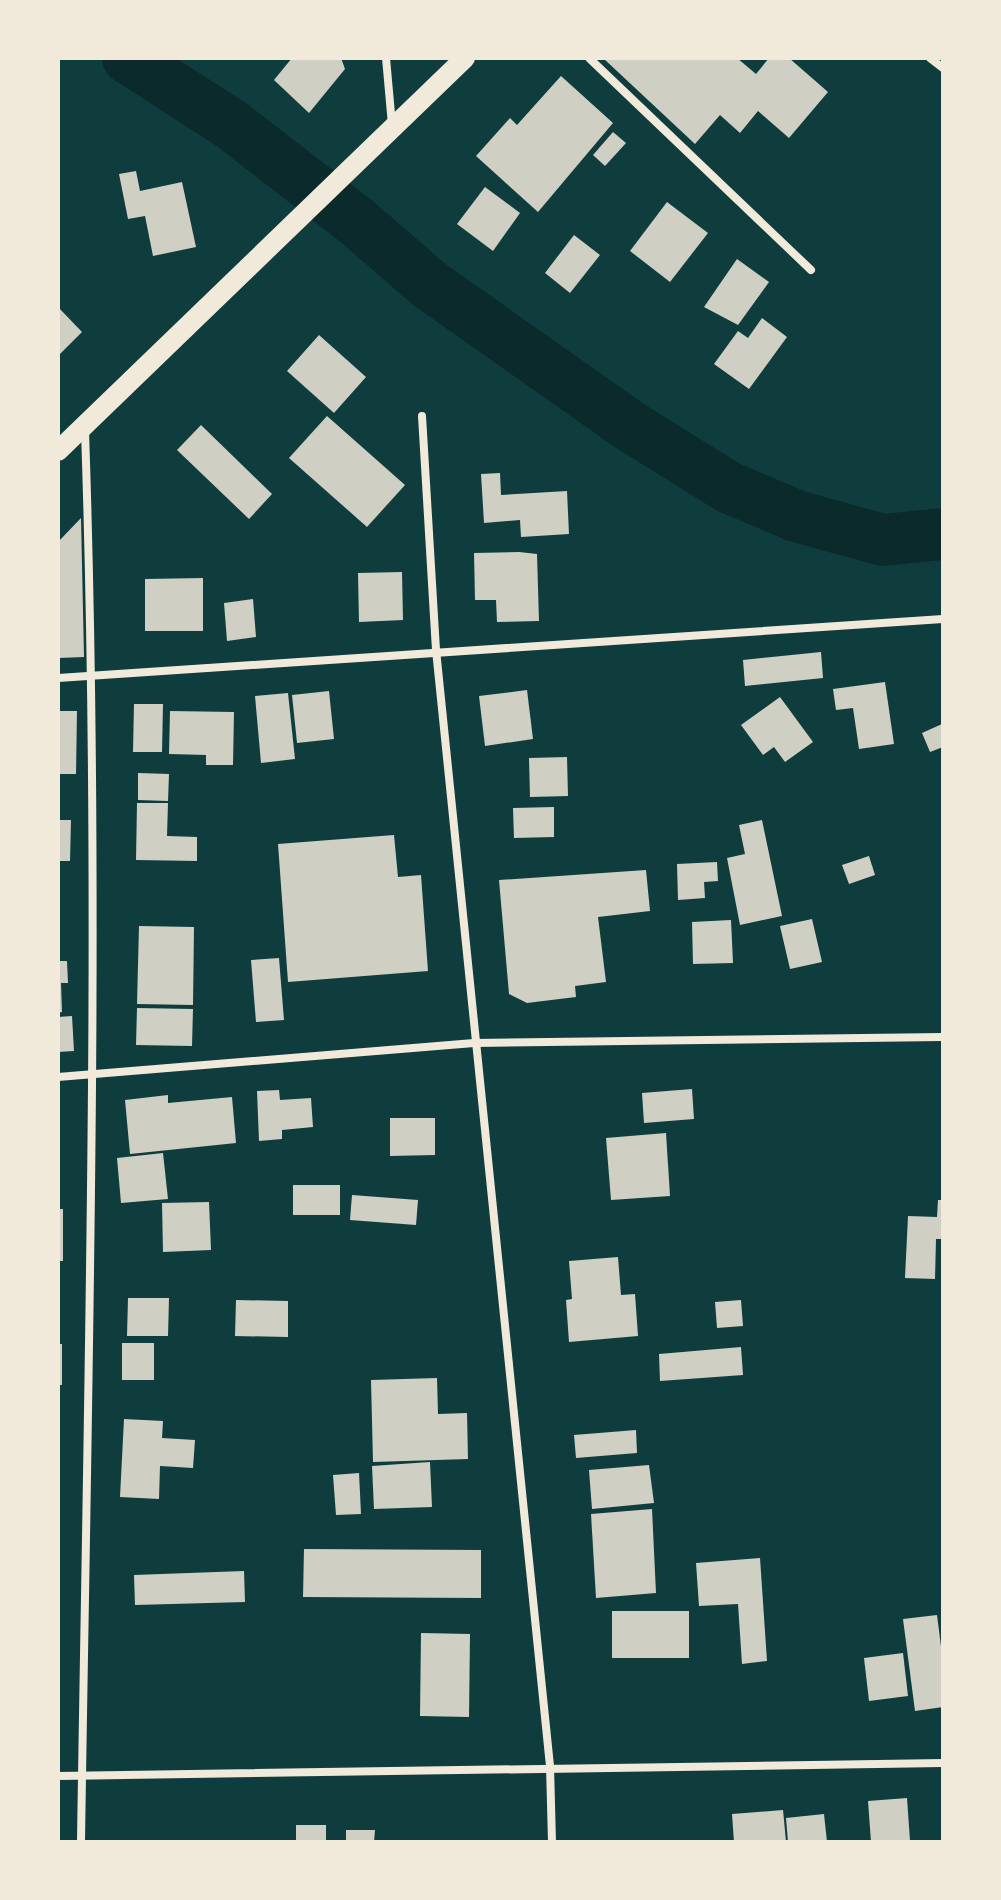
<svg xmlns="http://www.w3.org/2000/svg" width="1001" height="1900" font-family="'Playfair Display',serif">
	<rect width="100%" height="100%" fill="#0f3d3e"/>
	<g fill="none" stroke-linecap="round" stroke-linejoin="round">
		<path stroke="#0a2a2b" stroke-width="52" d="M128,58L232,125L356,221L430,285L630,426L728,487L796,516L883,540L943,534"/>
	</g>
	<g fill="#cfcfc3">
		<path d="M292,58H341L345,69L309,113L274,80Z"/>
		<path d="M603,58H737L756,74L769,58H789L828,92L789,138L758,111L740,133L720,115L695,144Z"/>
		<path d="M561,76L613,123L538,212L476,156L510,118L517,125Z"/>
		<path d="M613,132L626,143L605,166L593,155Z"/>
		<path d="M136,171L140,191L182,182L196,247L153,256L145,216L128,219L119,174Z"/>
		<path d="M485,187L520,213L493,251L457,224Z"/>
		<path d="M667,202L708,233L670,282L630,251Z"/>
		<path d="M574,235L600,255L570,293L545,273Z"/>
		<path d="M737,259L769,282L738,325L704,307Z"/>
		<path d="M58,307L82,332L58,356Z"/>
		<path d="M762,318L787,337L749,389L714,364L738,331L748,338Z"/>
		<path d="M319,335L366,377L334,413L287,371Z"/>
		<path d="M327,416L405,485L367,527L289,458Z"/>
		<path d="M201,425L272,494L249,519L177,450Z"/>
		<path d="M500,473L501,495L567,491L569,534L521,537L520,520L484,523L481,474Z"/>
		<path d="M81,518L84,657L58,658V542Z"/>
		<path d="M519,552L537,554L539,621L497,622L496,600H475L474,553Z"/>
		<path d="M402,572L403,620L359,622L358,573Z"/>
		<path d="M203,578V631H145V579Z"/>
		<path d="M253,599L256,637L227,641L224,603Z"/>
		<path d="M821,652L823,678L745,686L743,660Z"/>
		<path d="M885,682L894,744L859,749L853,708L836,710L833,689Z"/>
		<path d="M527,690L533,739L485,746L479,696Z"/>
		<path d="M329,691L334,739L297,743L292,695Z"/>
		<path d="M288,693L295,759L261,763L255,696Z"/>
		<path d="M780,697L813,742L785,762L774,747L763,755L741,725Z"/>
		<path d="M134,704H163L162,752H133Z"/>
		<path d="M58,711H77L76,774H58Z"/>
		<path d="M170,711L234,712L233,765H206V755L169,754Z"/>
		<path d="M942,724L943,747L930,752L922,733Z"/>
		<path d="M567,757L568,796L530,797L529,758Z"/>
		<path d="M138,773L169,774L168,801L138,800Z"/>
		<path d="M137,803H168L167,836L197,837V861L136,860Z"/>
		<path d="M554,807V837L514,838L513,808Z"/>
		<path d="M58,820H71L70,861H58Z"/>
		<path d="M762,820L782,916L740,925L727,858L745,854L739,825Z"/>
		<path d="M394,835L398,877L421,875L428,971L288,982L278,844Z"/>
		<path d="M869,856L875,875L849,884L842,865Z"/>
		<path d="M717,862L718,881L704,882L705,898L678,900L677,864Z"/>
		<path d="M646,870L650,911L598,917L606,982L575,986L576,997L527,1003L509,994L499,880Z"/>
		<path d="M812,919L822,962L790,969L780,926Z"/>
		<path d="M731,920L733,963L693,964L692,922Z"/>
		<path d="M139,926L194,927L193,1005L137,1004Z"/>
		<path d="M279,958L284,1020L256,1022L251,960Z"/>
		<path d="M58,961H67L68,983H61L62,1012L58,1013Z"/>
		<path d="M137,1008L193,1009L192,1046L136,1045Z"/>
		<path d="M72,1016L74,1051L58,1052V1017Z"/>
		<path d="M692,1089L694,1119L644,1123L642,1093Z"/>
		<path d="M279,1090L280,1100L311,1098L313,1127L282,1130V1139L259,1141L257,1091Z"/>
		<path d="M168,1095V1103L232,1097L236,1143L130,1154L125,1100Z"/>
		<path d="M390,1118H435V1155L390,1156Z"/>
		<path d="M666,1133L670,1196L611,1200L606,1138Z"/>
		<path d="M163,1153L168,1199L121,1203L117,1158Z"/>
		<rect x="293" y="1185" width="47" height="30"/>
		<path d="M352,1195L418,1200L416,1225L350,1220Z"/>
		<path d="M938,1200H943V1239H936L935,1279L905,1278L908,1216L937,1217Z"/>
		<path d="M209,1202L211,1250L163,1252L162,1203Z"/>
		<rect x="58" y="1209" width="5" height="52"/>
		<path d="M618,1257L621,1295L635,1294L638,1336L569,1342L566,1300L572,1299L569,1261Z"/>
		<path d="M128,1298H169L168,1336H127Z"/>
		<path d="M236,1300L288,1301V1337L235,1336Z"/>
		<path d="M741,1300L743,1326L717,1328L715,1302Z"/>
		<rect x="122" y="1343" width="32" height="37"/>
		<rect x="58" y="1344" width="4" height="41"/>
		<path d="M741,1347L743,1375L660,1381L659,1354Z"/>
		<path d="M437,1378L438,1414L467,1413L468,1459L373,1462L371,1380Z"/>
		<path d="M124,1419L163,1421L162,1438L195,1440L193,1468L160,1466L159,1499L120,1497Z"/>
		<path d="M636,1430L637,1453L576,1458L574,1435Z"/>
		<path d="M430,1462L432,1507L374,1509L372,1466Z"/>
		<path d="M649,1465L654,1503L592,1509L589,1470Z"/>
		<path d="M359,1473L361,1514L336,1515L333,1475Z"/>
		<path d="M652,1509L656,1593L596,1598L591,1514Z"/>
		<path d="M304,1549L481,1550V1598L303,1597Z"/>
		<path d="M760,1558L767,1661L742,1664L738,1604L699,1606L696,1563Z"/>
		<path d="M244,1571L245,1602L135,1605L134,1575Z"/>
		<rect x="612" y="1611" width="77" height="47"/>
		<path d="M937,1615L943,1662V1707L915,1711L903,1619Z"/>
		<path d="M421,1633L470,1634L469,1717L420,1716Z"/>
		<path d="M903,1653L908,1696L869,1701L864,1658Z"/>
		<path d="M907,1798L910,1841L871,1842L868,1801Z"/>
		<path d="M783,1810L786,1842H734L732,1814Z"/>
		<path d="M824,1814L827,1842H788L786,1818Z"/>
		<rect x="296" y="1825" width="30" height="17"/>
		<path d="M346,1830H375L374,1842H346Z"/>
	</g>
	<g fill="none" stroke-linecap="round" stroke-linejoin="round">
		<g stroke="#f1e9da" stroke-width="8">
			<path d="M386,58L392,125"/>
			<path d="M589,58L811,270"/>
			<path d="M930,58L943,68"/>
			<path d="M422,416L436,650L550,1766L552,1842"/>
			<path d="M58,678L943,619"/>
			<path d="M58,1077L474,1043L943,1037"/>
			<path d="M58,1776L943,1763"/>
			<path d="M81,1842C88,1371 101,902 85,431"/>
		</g>
		<path stroke="#f1e9da" stroke-width="20" d="M58,451L465,58"/>
	</g>
	<rect width="1001" height="1900" fill="none" stroke="#f1e9da" stroke-width="120"/>
</svg>
